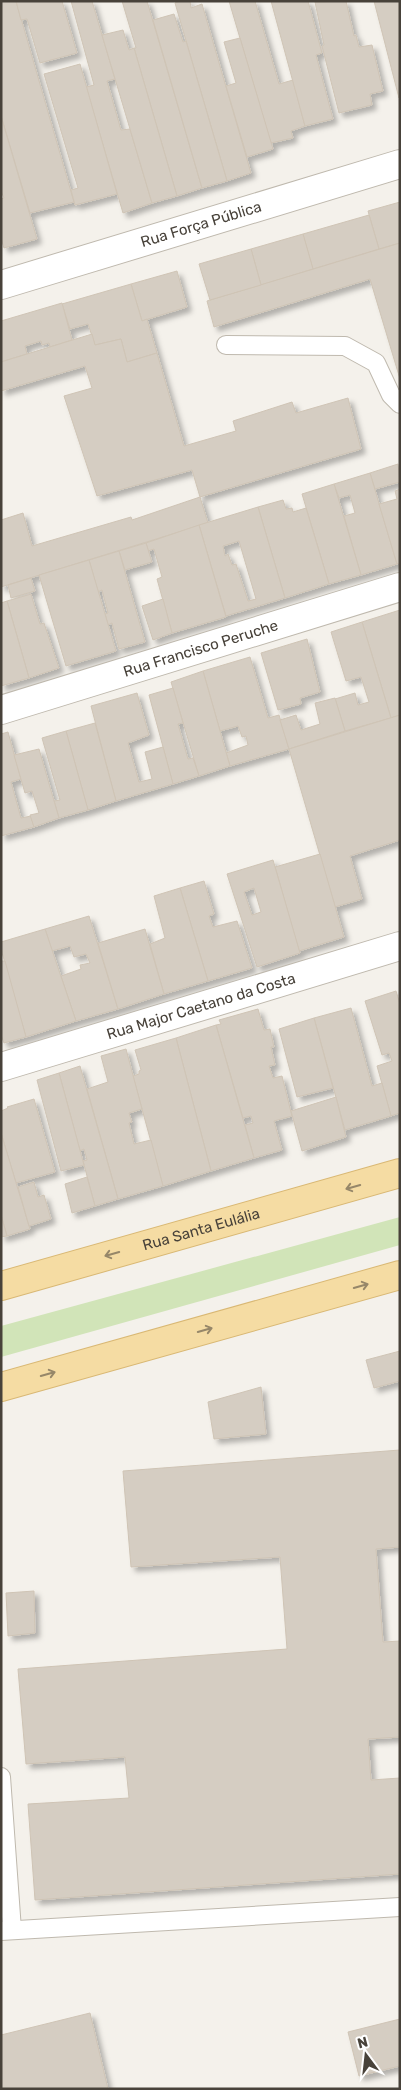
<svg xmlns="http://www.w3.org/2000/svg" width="401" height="2090" font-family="Rubik,sans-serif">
	<defs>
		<filter id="shadow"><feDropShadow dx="4.5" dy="4.5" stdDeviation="2.5" flood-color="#0004"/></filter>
	</defs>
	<rect width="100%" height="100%" fill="#f4f1eb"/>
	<path fill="#d1e4b8" d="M400,1217V1245L1,1357V1326Z"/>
	<g fill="#d5cdc2" stroke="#cfc4b5" fill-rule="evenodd" filter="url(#shadow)">
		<path d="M1,1H16L74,202L30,213L1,116Z"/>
		<path d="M16,1H62L77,53L40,63L27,19L21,20Z"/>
		<path d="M71,1H92L115,79L107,81L121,130L130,129L152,203L123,213L86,87L94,85Z"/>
		<path d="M122,1H147L202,188L177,196L134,48H136Z"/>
		<path d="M179,1H190L191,8L202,4L251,173L227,181L175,3Z"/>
		<path d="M229,1H255L279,84L293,80L305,126L291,131L293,138L271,143Z"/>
		<path d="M271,1H308L322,53L316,55L333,119L305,126Z"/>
		<path d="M346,1L354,36L356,35L359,47L372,45L383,91L370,94L372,105L339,113L322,46L324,45L315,2Z"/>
		<path d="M374,1H400L399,98Z"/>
		<path d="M174,14L183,42L186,41L227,181L202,188L153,20Z"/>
		<path d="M123,30L129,50L134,48L177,196L152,203L102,35Z"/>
		<path d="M240,38L273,149L247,157L226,86L236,83L224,42Z"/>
		<path d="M80,64L117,194L75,205L71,190L78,188L44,74Z"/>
		<path d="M1,116L37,239L4,248L1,238V199L4,198L1,191Z"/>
		<path d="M400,202V243L379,249L368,211Z"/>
		<path d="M369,215L379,249L313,269L303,234Z"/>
		<path d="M303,234L313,269L261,285L251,249Z"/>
		<path d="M400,243V379L370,279L214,327L207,301Z"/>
		<path d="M251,249L261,285L210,300L199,264Z"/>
		<path d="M177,271L187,307L142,321L131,284Z"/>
		<path d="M131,284L142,321L147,319L157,353L127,362L121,339L95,345L88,324L70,329L62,304Z"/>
		<path d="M62,303L72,340L50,347L49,343L42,345L41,341L25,346L27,354L1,362V321Z"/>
		<path d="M92,334L95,345L121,339L127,362L157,353L184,446L236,431L233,421L292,402L296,413L348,398L361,449L200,497L192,470L97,496L64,396L92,388L85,366L1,391V362Z"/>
		<path d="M398,464L400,482L375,489L370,473Z"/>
		<path d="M370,473L397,564L361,575L344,516L355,513L350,495L339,498L334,484Z"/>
		<path d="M334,484L361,575L329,584L302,494Z"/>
		<path d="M400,489V563L397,564L379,504L397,499L395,491Z"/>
		<path d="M200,497L208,523L1,587V520L23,513L32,546L131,517L132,520Z"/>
		<path d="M283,500L286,509L292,508L293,512L306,508L329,584L285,598L258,507Z"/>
		<path d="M258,507L285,598L226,616L199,525ZM239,541L256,599L248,601L236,564L232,565L228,554L225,556L223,546Z"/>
		<path d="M199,525L226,617L172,633L157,579L162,577L154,549L148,551L146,543Z"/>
		<path d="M146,543L152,562L125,570L119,551Z"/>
		<path d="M119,551L145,642L119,649L112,623L108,625L105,614L108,613L102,590L98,592L89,560Z"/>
		<path d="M89,560L116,651L66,666L39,575Z"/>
		<path d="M31,578L35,591L11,598L8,585Z"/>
		<path d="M31,594L40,624L44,623L59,668L29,678L7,601Z"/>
		<path d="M163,599L172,633L153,640L142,606Z"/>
		<path d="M7,601L29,678L1,686V603Z"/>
		<path d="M400,610V715L391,718L362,622Z"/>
		<path d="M362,622L391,718L345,731L335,699L355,693L358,705L369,702L361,677L346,681L331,632Z"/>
		<path d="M307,639L320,692L300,698L301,704L278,710L261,653Z"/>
		<path d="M250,657L268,718L279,715L289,749L230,766L226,753L248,745L246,736L242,737L238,726L220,731L203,671Z"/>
		<path d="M203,671L230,766L199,776L171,682Z"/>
		<path d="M173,688L183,723L178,724L188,759L193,758L199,776L173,784L149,695Z"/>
		<path d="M137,693L149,735L128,743L139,782L152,779L145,752L163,747L173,784L116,801L91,706Z"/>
		<path d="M335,698L345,731L289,749L280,720L296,715L301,730L320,724L315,703Z"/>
		<path d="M400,715V840L350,856L362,899L335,907L289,749Z"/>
		<path d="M95,723L116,801L88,810L66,731Z"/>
		<path d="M66,731L88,810L59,818L54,801L60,800L42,738Z"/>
		<path d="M8,732L21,779L11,782L21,818L31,816L34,827L1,836V734Z"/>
		<path d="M39,749L59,818L34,827L30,815L39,813L32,791L25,793L14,755Z"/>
		<path d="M320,854L344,937L299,951L275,867Z"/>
		<path d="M273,860L300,953L257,967L227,874ZM254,888L261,912L252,915L244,892Z"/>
		<path d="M204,881L214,914L209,916L213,927L237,921L252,968L208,981L180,888Z"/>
		<path d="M180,888L208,981L164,994L150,944L165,938L154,896Z"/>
		<path d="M89,916L118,1009L76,1021L61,976L81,969L80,965L90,963L86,954L74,957L70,946L52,951L45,929Z"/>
		<path d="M45,929L76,1021L26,1037L1,949V942Z"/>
		<path d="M145,929L164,994L118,1009L98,943Z"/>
		<path d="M1,961H5L26,1037L4,1043L1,1035Z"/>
		<path d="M396,991L400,1004V1113L391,1116L377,1066L392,1061L389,1053L382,1055L365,1001Z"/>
		<path d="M351,1008L372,1086L382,1083L391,1116L345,1130L314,1018Z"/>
		<path d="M258,1009L264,1030L270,1029L274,1047H271L275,1065L269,1066L273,1078L282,1076L292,1116L274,1121L282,1150L254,1158L245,1125L253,1123L251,1116L243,1118L216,1025L221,1024L219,1020Z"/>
		<path d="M314,1018L333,1088L297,1097L279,1029Z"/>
		<path d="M216,1025L254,1158L211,1171L176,1038Z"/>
		<path d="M176,1038L211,1171L163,1186L133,1076L139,1074V1071L141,1070L135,1050Z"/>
		<path d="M126,1049L142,1109L129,1113L132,1122L129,1123L134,1144L151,1140L163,1186L118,1199L87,1089L108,1082L101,1056Z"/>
		<path d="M80,1066L118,1199L95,1206L83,1161L87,1160L84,1149L80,1151L59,1073Z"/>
		<path d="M59,1073L84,1165L61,1171L37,1080Z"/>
		<path d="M336,1097L346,1137L302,1151L291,1111Z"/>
		<path d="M34,1099L55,1172L16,1183L1,1133V1111L8,1108L7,1107Z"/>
		<path d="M1,1133L30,1229L7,1236L1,1215Z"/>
		<path d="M87,1177L95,1206L72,1213L65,1184Z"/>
		<path d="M34,1182L38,1197L44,1195L51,1219L29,1226L18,1187Z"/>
		<path d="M1,1215L7,1236L1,1237Z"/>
		<path d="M400,1351V1381L374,1388L366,1360Z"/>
		<path d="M261,1387L266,1434L214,1439L208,1402Z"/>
		<path d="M400,1450V1547L376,1549L383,1642L400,1641V1737L368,1739L371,1780L400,1778V1874L35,1900L28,1804L129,1798L125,1757L26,1764L18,1669L287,1649L280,1557L131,1567L123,1471Z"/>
		<path d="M34,1591L35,1633L8,1636L6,1593Z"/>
		<path d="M90,2013L108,2089H1V2035Z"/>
		<path d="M400,2019V2066L359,2076L348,2032Z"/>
	</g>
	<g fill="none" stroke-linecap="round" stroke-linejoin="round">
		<g stroke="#bfb9ae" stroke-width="20">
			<g id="service">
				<path d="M226,345L345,346L376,363L391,395L400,404"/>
				<path d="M1,1777L12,1930"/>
				<path d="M1,1931L400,1907"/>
			</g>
		</g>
		<g stroke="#bfb9ae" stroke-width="30">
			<g id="minor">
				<path id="s1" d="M1,285L400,164"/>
				<path id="s2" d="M1,710L400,587"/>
				<path id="s3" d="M1,1067L400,946"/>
			</g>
		</g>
		<g stroke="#d9b874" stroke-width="30">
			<g id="primary">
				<path id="s4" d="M1,1286L400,1173"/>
				<path d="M1,1387L400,1275"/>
			</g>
		</g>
		<use href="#service" stroke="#fff" stroke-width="18"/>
		<use href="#minor" stroke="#fff" stroke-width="28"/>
		<use href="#primary" stroke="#f5dca3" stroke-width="28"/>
	</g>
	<defs><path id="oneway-shaft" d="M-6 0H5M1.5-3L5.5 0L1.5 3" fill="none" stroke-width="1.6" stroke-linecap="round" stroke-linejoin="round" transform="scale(1.25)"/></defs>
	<g stroke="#968769">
		<use href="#oneway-shaft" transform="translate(353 1187) rotate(164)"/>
		<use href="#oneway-shaft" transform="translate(112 1254) rotate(164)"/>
		<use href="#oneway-shaft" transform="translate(361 1286) rotate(-16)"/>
		<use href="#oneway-shaft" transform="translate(205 1330) rotate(-16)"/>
		<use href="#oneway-shaft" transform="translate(48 1374) rotate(-16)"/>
	</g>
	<g text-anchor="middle" stroke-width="5" stroke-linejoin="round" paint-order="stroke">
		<g font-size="15" fill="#48423a" stroke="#fff">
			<text dy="5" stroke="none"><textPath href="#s1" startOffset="209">Rua Força Pública</textPath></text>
			<text dy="5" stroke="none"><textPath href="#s2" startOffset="209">Rua Francisco Peruche</textPath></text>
			<text dy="5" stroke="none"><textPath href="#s3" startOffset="209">Rua Major Caetano da Costa</textPath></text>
			<text dy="5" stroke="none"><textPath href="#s4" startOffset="208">Rua Santa Eulália</textPath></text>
		</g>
	</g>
	<rect width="401" height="2090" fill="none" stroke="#48423a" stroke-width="5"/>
	<g transform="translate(366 2055) rotate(345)" stroke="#ffffff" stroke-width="4" paint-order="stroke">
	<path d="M0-4L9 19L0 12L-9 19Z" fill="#48423a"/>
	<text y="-8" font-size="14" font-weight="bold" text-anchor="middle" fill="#48423a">N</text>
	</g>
</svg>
